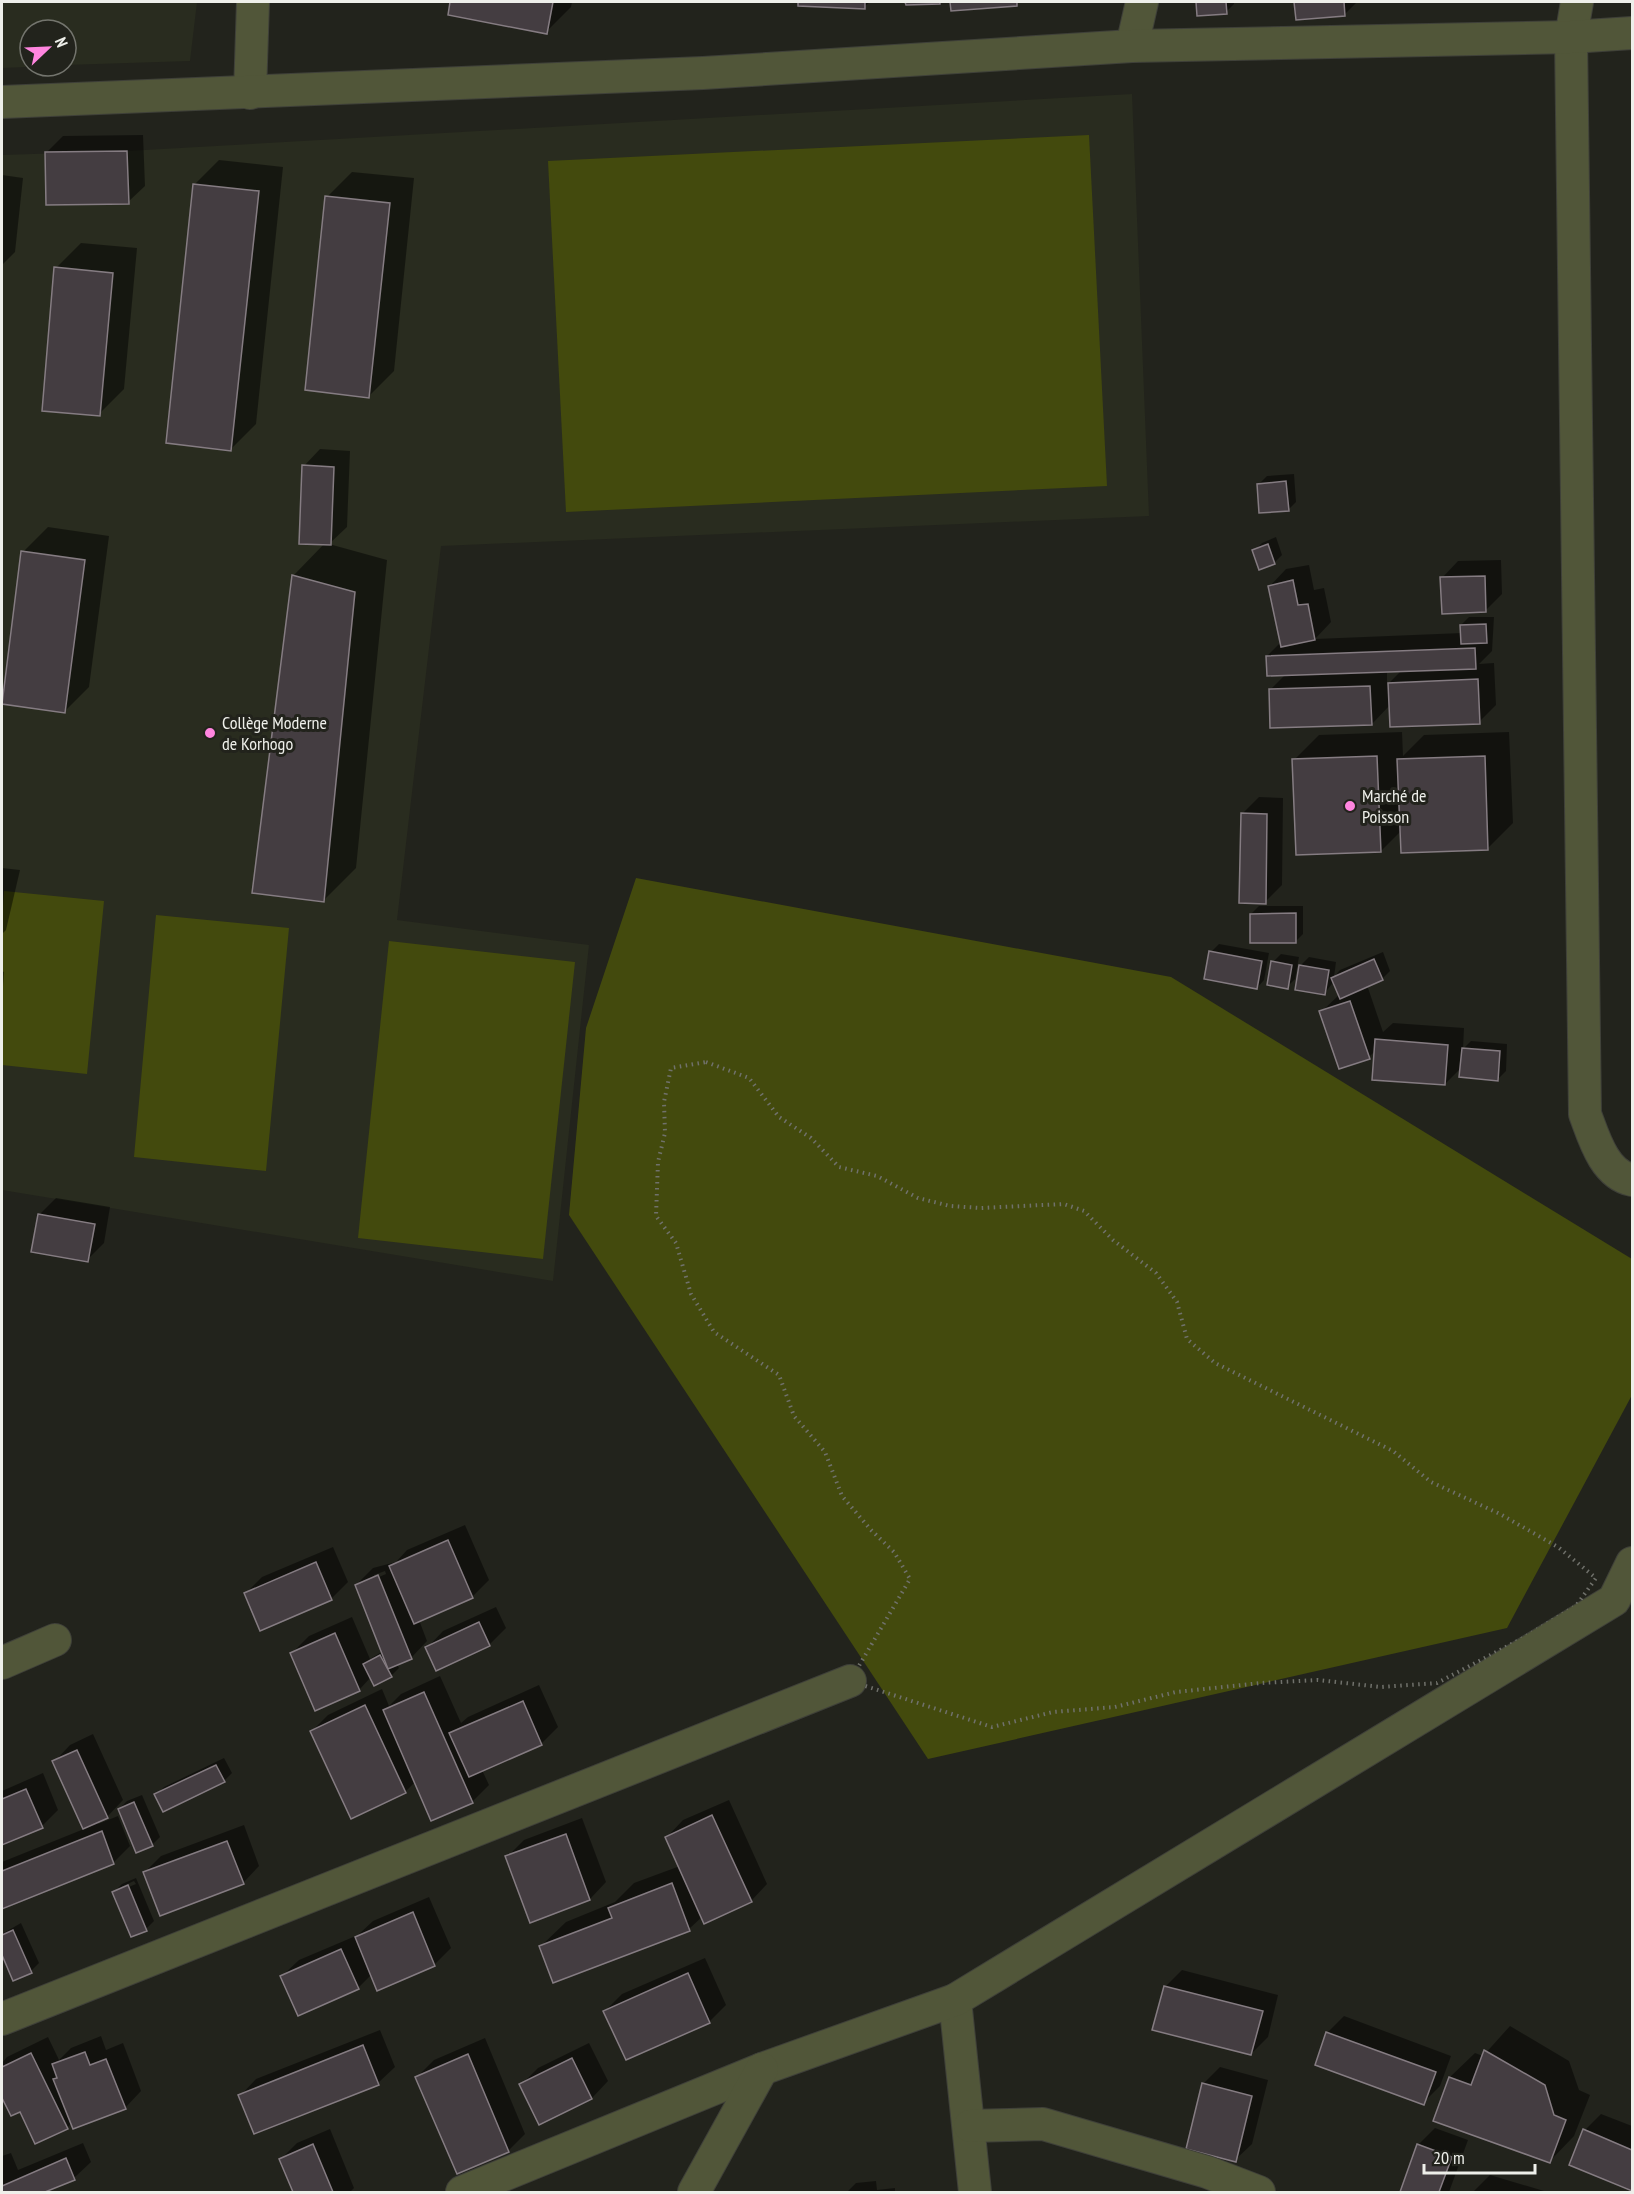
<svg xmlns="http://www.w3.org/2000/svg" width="1634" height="2194" font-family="'PT Sans Narrow',sans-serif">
	<rect width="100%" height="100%" fill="#22231c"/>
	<g fill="#292c1f">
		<path d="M2,2H197L190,61L66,65V30H30V66H50L2,68Z"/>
		<path d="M1132,94L1149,516L441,546L397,920L589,945L553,1281L2,1190V155L127,151Z"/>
	</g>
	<g fill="#434a0d">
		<path d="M1089,135L1107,486L566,512L548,161Z"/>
		<path d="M636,878L1171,977L1632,1259V1395L1507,1628L928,1759L569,1215L586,1028Z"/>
		<path d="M4,891L104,901L87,1074L2,1065V920Z"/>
		<path d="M156,915L289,928L266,1171L134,1157Z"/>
		<path d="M389,941L575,962L543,1259L358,1238Z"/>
	</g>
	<g fill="#0007" fill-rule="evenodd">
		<path d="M452,2H572L571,7L546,32L450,14Z"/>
		<path d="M800,2H870L864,7L800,5Z"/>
		<path d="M952,2H1020L1017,4L952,9Z"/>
		<path d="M1198,2H1234V4L1226,12L1199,14Z"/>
		<path d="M1296,2H1357L1344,15L1297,18Z"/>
		<path d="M143,135L145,186L128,202L46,153L63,136Z"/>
		<path d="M219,160L283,167L256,424L231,449L194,185Z"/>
		<path d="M352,172L414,178L394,371L369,396L327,197Z"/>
		<path d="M2,175L23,178L15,252L2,265Z"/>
		<path d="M81,243L137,248L124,389L99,414L56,268Z"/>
		<path d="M320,449L350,451L347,527L329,544L387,560L356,868L323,901L293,576L325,543L304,466Z"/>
		<path d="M1294,474L1296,502L1288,510L1259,484L1267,476Z"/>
		<path d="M48,527L109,536L89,687L64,712L23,552Z"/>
		<path d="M1276,537L1282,555L1274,563L1254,551L1262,543Z"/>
		<path d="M1501,560L1502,594L1485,611L1442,578L1458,561Z"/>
		<path d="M1309,565L1314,590L1324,588L1331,622L1315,639L1462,633L1461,625L1469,617H1494L1492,651L1479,664L1494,663L1496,705L1479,722L1390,705L1372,724L1270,690L1286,674L1267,656L1281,642L1270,586L1286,569ZM1402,670L1387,685V671Z"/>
		<path d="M1402,732L1403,756L1424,735L1509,732L1513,823L1488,848L1402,830L1381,851L1294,760L1319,735Z"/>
		<path d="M1259,797L1283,798L1282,885L1265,902L1242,814Z"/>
		<path d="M2,868L20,870L6,930L2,934Z"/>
		<path d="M1259,906H1303V934L1295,942L1251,914Z"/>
		<path d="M1219,944L1269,953L1264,980L1257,988L1211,952Z"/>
		<path d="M1383,952L1390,971L1382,979L1367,985L1383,1032L1393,1023L1464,1028L1463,1049L1471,1041L1507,1044L1506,1071L1498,1079L1462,1067L1445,1084L1375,1051L1369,1057L1321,1012L1339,995L1334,981L1325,993L1297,988L1301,965L1309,957L1336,962L1334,977L1340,970Z"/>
		<path d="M1281,954L1299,957L1295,979L1287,987L1273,962Z"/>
		<path d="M2,971L4,972L2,1000Z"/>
		<path d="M56,1198L110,1207L104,1243L87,1260L39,1215Z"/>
		<path d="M465,1525L489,1580L472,1597L419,1620L427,1641L411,1658L397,1664L399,1668L391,1676L371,1677L359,1690L292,1653L309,1636L352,1617L370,1659L383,1651L356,1585L373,1568L396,1562L407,1550ZM385,1571L386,1574L374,1579V1575Z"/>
		<path d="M333,1547L348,1582L331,1599L246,1593L262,1577Z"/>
		<path d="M496,1607L506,1628L489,1645L427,1648L443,1631Z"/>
		<path d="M440,1676L461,1723L468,1717L539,1685L558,1727L541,1744L482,1770L489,1785L472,1802L416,1781L405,1792L312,1731L328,1715L382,1689L389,1706L401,1694Z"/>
		<path d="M93,1734L123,1800L107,1817L97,1821L98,1824L118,1816L130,1846L113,1863L2,1907V1862L84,1829L54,1762L70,1745Z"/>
		<path d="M224,1758L232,1773L224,1781L156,1795L164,1787Z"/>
		<path d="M43,1773L58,1810L42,1826L2,1844V1791Z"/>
		<path d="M142,1795L160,1837L152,1845L119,1809L127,1801Z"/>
		<path d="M729,1800L767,1884L751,1901L703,1916L689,1929L541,1946L566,1922L615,1902L634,1883L680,1866L667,1837L683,1820Z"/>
		<path d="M582,1818L606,1882L590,1899L531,1921L507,1857L524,1840Z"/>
		<path d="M244,1825L259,1866L243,1883L144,1873L161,1856Z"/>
		<path d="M136,1878L154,1921L146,1929L132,1935L114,1892L122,1884ZM134,1881L136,1884L121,1890V1887Z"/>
		<path d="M429,1897L451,1948L434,1965L372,1974L358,1988L282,1976L299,1960L358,1935L373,1921Z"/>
		<path d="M21,1923L39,1963L31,1971L14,1979L2,1951V1934Z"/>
		<path d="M705,1958L726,2005L709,2022L605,2011L622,1994Z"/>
		<path d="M1182,1970L1278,1995L1268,2037L1251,2054L1165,1987Z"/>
		<path d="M1344,2016L1451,2056L1440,2086L1423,2103L1327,2033Z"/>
		<path d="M1510,2026L1569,2061L1579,2090L1590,2095L1574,2136L1550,2161L1450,2077L1475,2053L1483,2056Z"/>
		<path d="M380,2030L395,2067L378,2083L240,2096L256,2079Z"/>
		<path d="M101,2036L106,2050L123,2043L141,2091L125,2108L72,2123L67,2128L20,2110L11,2114L2,2095V2063L7,2057L48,2037L59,2060L71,2048Z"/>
		<path d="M485,2038L525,2134L509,2150L457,2172L417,2077L434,2060Z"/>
		<path d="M589,2043L608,2081L592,2098L540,2123L521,2085L538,2068Z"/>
		<path d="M1220,2067L1268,2080L1252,2144L1235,2160L1203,2084Z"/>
		<path d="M1601,2114L1632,2126V2189L1571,2164L1585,2130Z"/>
		<path d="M1435,2128L1468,2140L1449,2192H1402L1418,2145Z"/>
		<path d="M330,2129L354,2188L350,2192H295L281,2159L297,2143Z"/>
		<path d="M83,2143L91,2162L74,2178L41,2192H2V2156L11,2153L18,2170Z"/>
		<path d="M1490,2175L1544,2191V2192H1473Z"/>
		<path d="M876,2181L877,2190L895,2188V2192H847L856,2183Z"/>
	</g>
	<g fill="#443d41" stroke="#857c82" stroke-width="1.5">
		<path d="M450,2H553L547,34L448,15Z"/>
		<path d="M798,2H865V9L798,6Z"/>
		<path d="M905,2H940V4L906,5Z"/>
		<path d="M950,2H1017V6L951,11Z"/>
		<path d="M1196,2H1226L1227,14L1197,16Z"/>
		<path d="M1294,2H1344L1345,16L1296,20Z"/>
		<path d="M127,151L129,204L46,205L45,152Z"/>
		<path d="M193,184L259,191L231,451L166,443Z"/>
		<path d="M325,196L390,203L369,398L305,390Z"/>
		<path d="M54,267L113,273L100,416L42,411Z"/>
		<path d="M302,465L334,467L331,545L299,544Z"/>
		<path d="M1286,481L1289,511L1259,513L1257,484Z"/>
		<path d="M1268,544L1275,564L1259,570L1252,550Z"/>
		<path d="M21,551L85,560L65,713L2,704Z"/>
		<path d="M292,575L355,592L324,902L252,893Z"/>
		<path d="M1485,576L1486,612L1442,614L1440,577Z"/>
		<path d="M1293,580L1298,605L1308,604L1315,640L1281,647L1268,586Z"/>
		<path d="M1486,624L1487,643L1461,644L1460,625Z"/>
		<path d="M1475,648L1476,669L1267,676L1266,656Z"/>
		<path d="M1478,679L1480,724L1390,727L1388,683Z"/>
		<path d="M1370,686L1372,725L1270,728L1269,689Z"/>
		<path d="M1377,756L1381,852L1296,855L1292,759Z"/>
		<path d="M1485,756L1488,850L1401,853L1397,759Z"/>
		<path d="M1241,813L1267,814L1266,904L1239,903Z"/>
		<path d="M1296,913V943H1250V914Z"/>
		<path d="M1209,951L1262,961L1257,989L1204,979Z"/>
		<path d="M1374,959L1383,980L1340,999L1331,978Z"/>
		<path d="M1271,961L1292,965L1288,989L1267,985Z"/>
		<path d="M1299,965L1329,970L1325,995L1295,990Z"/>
		<path d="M1350,1001L1370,1059L1339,1069L1319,1011Z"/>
		<path d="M1375,1039L1448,1045L1445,1085L1372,1080Z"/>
		<path d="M1462,1048L1500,1051L1498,1081L1459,1077Z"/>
		<path d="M38,1214L95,1224L88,1262L31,1252Z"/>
		<path d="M448,1540L473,1598L414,1624L389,1566Z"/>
		<path d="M316,1562L332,1600L260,1631L244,1593Z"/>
		<path d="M378,1575L412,1659L388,1669L355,1585Z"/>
		<path d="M479,1622L490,1646L436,1671L425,1647Z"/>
		<path d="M335,1633L360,1691L315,1711L290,1653Z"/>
		<path d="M380,1655L392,1677L374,1686L363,1664Z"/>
		<path d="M424,1692L473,1803L431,1821L383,1710Z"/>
		<path d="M523,1701L542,1745L469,1777L449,1733Z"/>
		<path d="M365,1705L406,1793L351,1819L310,1731Z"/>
		<path d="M77,1750L108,1818L83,1829L52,1761Z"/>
		<path d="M216,1765L225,1782L163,1812L154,1794Z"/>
		<path d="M26,1789L43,1828L2,1845V1799Z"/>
		<path d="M134,1802L153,1846L136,1853L118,1809Z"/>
		<path d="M712,1815L752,1902L704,1924L665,1837Z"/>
		<path d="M102,1831L114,1864L2,1909V1871Z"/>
		<path d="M566,1834L590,1900L530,1923L505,1856Z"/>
		<path d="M227,1841L244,1884L160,1916L143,1872Z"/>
		<path d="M672,1883L690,1931L553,1983L539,1946L612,1918L608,1908Z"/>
		<path d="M128,1885L147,1931L131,1937L112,1892Z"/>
		<path d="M413,1912L435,1966L377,1991L355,1937Z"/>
		<path d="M13,1930L32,1973L13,1981L2,1955V1935Z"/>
		<path d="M341,1949L359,1989L298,2016L280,1976Z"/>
		<path d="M688,1973L710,2023L626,2060L603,2011Z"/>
		<path d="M1164,1986L1263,2011L1251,2055L1152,2030Z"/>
		<path d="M1326,2032L1436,2072L1424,2105L1315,2065Z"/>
		<path d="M363,2045L379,2085L254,2134L238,2095Z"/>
		<path d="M1484,2050L1545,2085L1554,2115L1566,2120L1550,2163L1433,2121L1449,2077L1471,2085Z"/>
		<path d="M85,2052L90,2065L106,2059L126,2109L73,2129L53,2079L57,2078L52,2064Z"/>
		<path d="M31,2053L68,2129L35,2144L20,2112L11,2116L2,2098V2067Z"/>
		<path d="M468,2054L509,2152L457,2174L415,2077Z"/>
		<path d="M572,2058L592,2099L539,2125L519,2084Z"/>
		<path d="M1202,2083L1252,2096L1236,2162L1186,2149Z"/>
		<path d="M1583,2129L1632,2150V2191L1569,2165Z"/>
		<path d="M313,2144L333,2192H293L279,2159Z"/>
		<path d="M1417,2144L1452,2157L1439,2192H1400Z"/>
		<path d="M66,2158L75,2180L45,2192H2V2186Z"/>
	</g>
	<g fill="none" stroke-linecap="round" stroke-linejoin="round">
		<g stroke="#3f4039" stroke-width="34">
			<g id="minor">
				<path d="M1577,2L1571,37L1585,1114C1594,1138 1604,1174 1632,1180"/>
				<path d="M1132,46L1142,2"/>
				<path d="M250,93L253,2"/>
				<path d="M2,102L703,73L1132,46L1571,37L1632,33"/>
				<path d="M2,1663L55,1640"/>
				<path d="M955,2000L975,2192"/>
				<path d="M2,2019L850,1681"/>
				<path d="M970,2126L1043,2124L1207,2172L1259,2192"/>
				<path d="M462,2192L762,2069L955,2000L1614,1600L1632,1563"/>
				<path d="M694,2192L762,2069"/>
			</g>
		</g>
		<path stroke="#70716b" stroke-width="4" stroke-dasharray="1.5 4.5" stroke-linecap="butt" d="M706,1062L749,1078L779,1117L811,1138L839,1167L877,1176L918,1198L950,1206L981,1208L1064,1204L1084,1211L1113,1240L1156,1273L1177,1302L1187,1339L1215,1363L1393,1451L1431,1482L1500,1514L1558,1547L1596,1578L1576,1606L1525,1637L1437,1683L1381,1687L1318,1680L1261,1683L1176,1692L1115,1707L1053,1712L992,1727L850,1681L910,1579L894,1552L871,1530L842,1496L825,1452L794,1416L779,1375L714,1332L691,1294L676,1243L656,1216L658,1162L665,1133L664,1102L671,1068Z"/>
		<use href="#minor" stroke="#515639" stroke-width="32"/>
	</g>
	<g fill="#ff85df" stroke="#22231c" stroke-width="2">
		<circle cx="210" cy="733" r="6"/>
		<circle cx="1350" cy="806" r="6"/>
	</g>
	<g text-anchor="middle" stroke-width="6" stroke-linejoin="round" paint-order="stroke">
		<g font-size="18" fill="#eeefea" stroke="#22231c" text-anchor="start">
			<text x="222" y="729">Collège Moderne<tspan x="222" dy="21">de Korhogo</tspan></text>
			<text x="1362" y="802">Marché de<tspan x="1362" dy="21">Poisson</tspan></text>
		</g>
	</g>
	<rect width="1634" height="2194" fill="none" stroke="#eeefea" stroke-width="6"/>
	<g transform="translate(48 48) rotate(67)"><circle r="28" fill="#22231c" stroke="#74756e" stroke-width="1.5"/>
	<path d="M0-4.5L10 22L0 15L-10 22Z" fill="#ff85df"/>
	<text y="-9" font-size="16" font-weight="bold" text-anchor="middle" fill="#eeefea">N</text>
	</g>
	<path d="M1424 2164v9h111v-9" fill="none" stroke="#eeefea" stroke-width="3"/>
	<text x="1433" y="2164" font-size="18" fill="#eeefea" stroke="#22231c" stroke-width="4.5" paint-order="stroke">20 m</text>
</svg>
